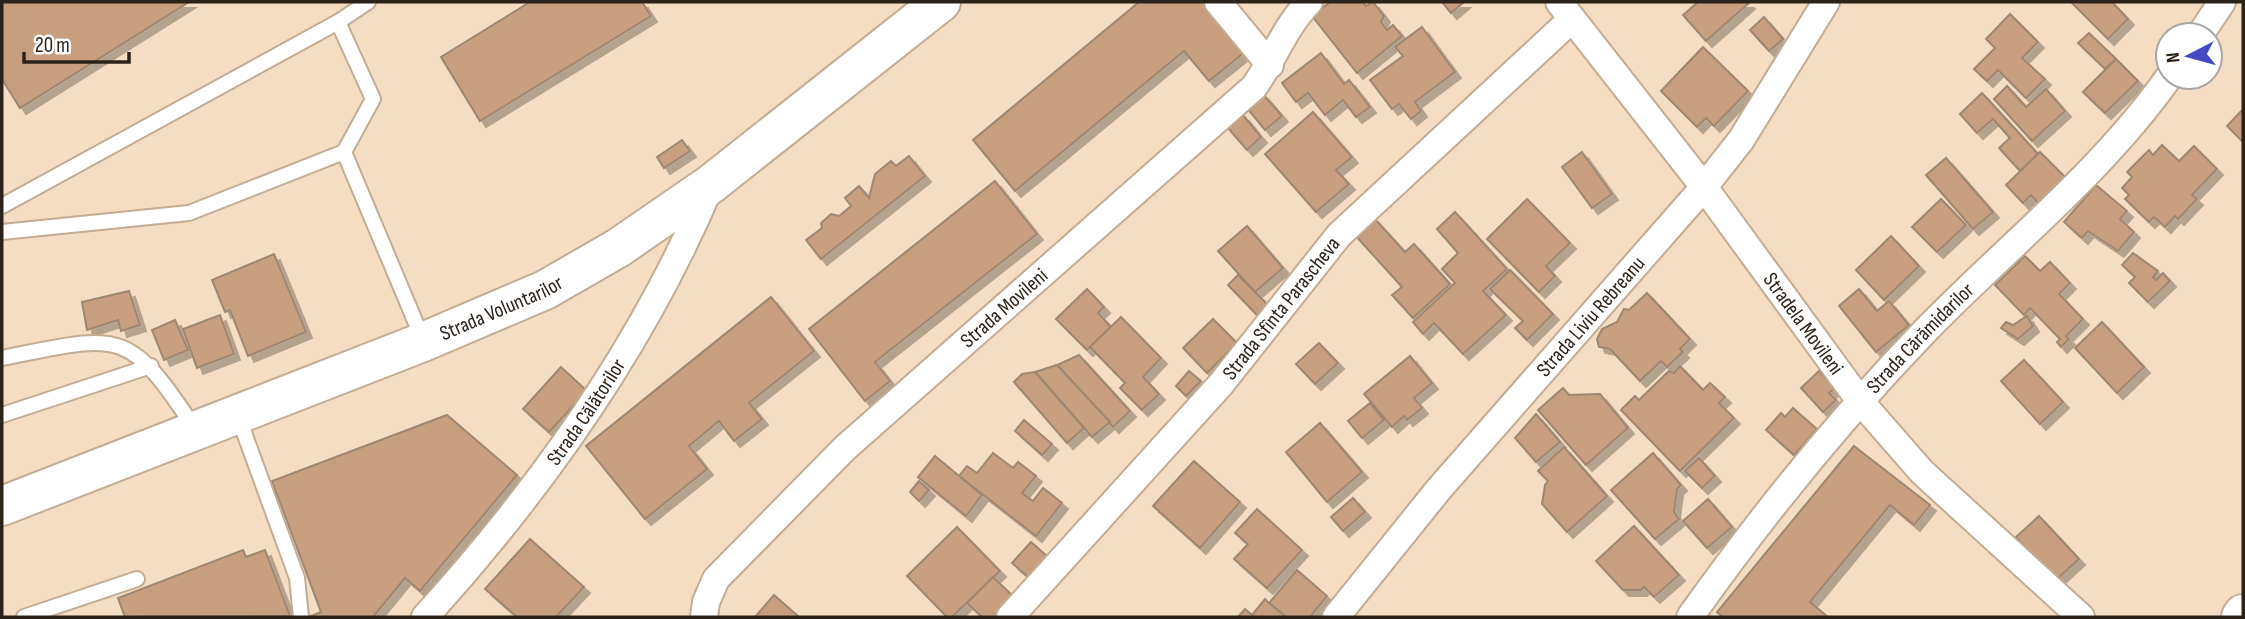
<svg xmlns="http://www.w3.org/2000/svg" width="2245" height="619" font-family="'Sofia Sans Condensed',sans-serif">
	<defs>
		<filter id="shadow"><feDropShadow dx="6" dy="6" stdDeviation="0" flood-color="#0004"/></filter>
	</defs>
	<rect width="100%" height="100%" fill="#f4ddc2"/>
	<g fill="#c79f7e" stroke="#9f8671" stroke-width="2" filter="url(#shadow)">
		<path d="M2,2H189L20,108L2,79Z"/>
		<path d="M530,2H642L651,16L480,121L441,57Z"/>
		<path d="M1139,2H1206L1246,51L1209,81L1184,51L1015,191L973,140Z"/>
		<path d="M1330,2H1363L1366,6L1373,2L1384,16L1381,22L1387,30L1393,25L1402,36L1357,73L1312,16Z"/>
		<path d="M1442,2H1464L1451,13Z"/>
		<path d="M1698,2H1748L1749,3L1706,41L1683,15Z"/>
		<path d="M2071,2H2112L2128,19L2108,39Z"/>
		<path d="M2010,14L2038,42L2022,58L2045,79L2026,98L1998,70L1987,81L1974,69L1995,48L1986,39Z"/>
		<path d="M1764,17L1783,39L1769,51L1750,30Z"/>
		<path d="M1422,27L1455,72L1415,102L1421,111L1411,119L1399,104L1392,109L1370,80L1403,56L1395,47Z"/>
		<path d="M2089,33L2116,59L2105,69L2078,43Z"/>
		<path d="M1703,47L1748,91L1714,126L1706,118L1697,127L1661,91Z"/>
		<path d="M1321,53L1344,84L1349,80L1370,107L1356,117L1343,100L1325,115L1308,93L1296,102L1282,83Z"/>
		<path d="M2116,59L2138,81L2105,113L2083,92Z"/>
		<path d="M2007,86L2026,107L2046,89L2065,111L2032,141L1994,99Z"/>
		<path d="M1982,93L2038,154L2020,171L1999,148L2010,138L1993,119L1977,133L1960,114Z"/>
		<path d="M1263,94L1282,116L1265,130L1247,108Z"/>
		<path d="M2243,109V142L2227,126Z"/>
		<path d="M1313,112L1352,157L1336,170L1349,184L1316,212L1265,154Z"/>
		<path d="M1243,115L1261,137L1247,150L1228,128Z"/>
		<path d="M682,140L690,151L664,168L657,157Z"/>
		<path d="M2162,145L2179,161L2194,146L2217,169L2192,195L2197,199L2178,219L2175,216L2165,227L2154,217L2149,222L2125,199L2129,195L2122,188L2132,177L2127,172L2149,150L2153,155Z"/>
		<path d="M1582,152L1612,194L1592,208L1562,167Z"/>
		<path d="M2040,152L2065,177L2038,203L2031,195L2023,203L2006,185Z"/>
		<path d="M909,156L925,176L821,259L806,240L822,228L821,223L831,214L839,216L851,206L845,198L859,186L869,198L875,174L891,161L896,166Z"/>
		<path d="M1946,158L1993,212L1973,229L1926,175Z"/>
		<path d="M995,181L1037,234L875,362L890,381L865,401L809,329Z"/>
		<path d="M2096,185L2127,211L2120,219L2134,232L2118,251L2088,231L2082,238L2064,222Z"/>
		<path d="M1527,199L1570,243L1546,266L1555,276L1539,292L1487,239Z"/>
		<path d="M1941,199L1966,225L1937,252L1912,227Z"/>
		<path d="M1455,212L1507,269L1483,291L1506,315L1463,354L1434,323L1423,334L1413,322L1455,283L1442,269L1458,253L1437,229Z"/>
		<path d="M1373,217L1405,252L1414,244L1450,284L1413,318L1392,295L1402,287L1354,234Z"/>
		<path d="M1247,226L1283,268L1255,292L1218,251Z"/>
		<path d="M1891,236L1919,266L1884,300L1856,270Z"/>
		<path d="M2133,253L2158,271L2153,277L2156,280L2163,273L2170,281L2148,302L2129,283L2135,277L2122,265Z"/>
		<path d="M274,254L306,332L248,356L230,310L225,312L212,280Z"/>
		<path d="M2025,256L2040,271L2050,262L2070,283L2059,294L2083,319L2066,336L2069,339L2061,347L2057,342L2060,339L2030,308L2024,315L1995,285Z"/>
		<path d="M1510,270L1553,314L1527,340L1515,328L1523,321L1490,289Z"/>
		<path d="M1238,275L1268,305L1257,315L1228,285Z"/>
		<path d="M1087,289L1104,307L1098,313L1111,327L1087,350L1056,319Z"/>
		<path d="M1859,289L1877,311L1889,301L1909,325L1876,352L1839,306Z"/>
		<path d="M129,291L140,325L121,331L118,320L87,330L82,302Z"/>
		<path d="M1647,293L1690,339L1680,349L1683,352L1667,367L1661,361L1640,381L1610,349L1599,347L1597,339L1602,329L1617,322L1624,309L1629,310Z"/>
		<path d="M771,297L814,351L749,403L762,419L734,441L719,421L689,446L707,469L645,519L586,446Z"/>
		<path d="M220,315L234,354L197,368L183,329Z"/>
		<path d="M2027,316L2033,326L2018,339L2001,328L2006,322L2013,325Z"/>
		<path d="M1121,317L1161,358L1143,377L1159,394L1142,410L1120,388L1125,383L1090,347Z"/>
		<path d="M1213,319L1237,343L1207,373L1183,348Z"/>
		<path d="M175,320L188,350L164,360L152,330Z"/>
		<path d="M2102,322L2144,367L2117,393L2075,348Z"/>
		<path d="M1319,343L1338,363L1315,384L1296,364Z"/>
		<path d="M1079,355L1130,411L1113,427L1057,365Z"/>
		<path d="M1410,356L1432,383L1414,398L1422,408L1407,420L1404,416L1392,427L1364,394Z"/>
		<path d="M2024,360L2063,402L2040,424L2001,381Z"/>
		<path d="M1057,365L1110,422L1092,437L1035,372Z"/>
		<path d="M1680,366L1703,390L1710,383L1725,397L1719,403L1734,418L1680,471L1621,410L1635,396L1639,400L1669,371L1674,373Z"/>
		<path d="M561,367L587,391L549,432L523,409Z"/>
		<path d="M1189,371L1201,381L1186,396L1176,386Z"/>
		<path d="M1819,371L1835,388L1829,393L1836,400L1823,412L1801,388Z"/>
		<path d="M1035,372L1084,428L1067,443L1014,382L1022,374Z"/>
		<path d="M1563,388L1569,395L1600,394L1628,428L1586,465L1538,410Z"/>
		<path d="M1370,403L1384,420L1362,438L1348,421Z"/>
		<path d="M1793,408L1817,429L1794,455L1766,430L1781,413L1785,417Z"/>
		<path d="M1536,414L1560,442L1536,462L1515,438Z"/>
		<path d="M447,415L517,475L420,591L405,578L373,617H309L321,612L272,481Z"/>
		<path d="M1024,420L1052,444L1042,455L1015,431Z"/>
		<path d="M1320,423L1362,472L1327,502L1286,452Z"/>
		<path d="M1854,446L1930,505L1914,525L1890,505L1810,602L1828,617H1723L1717,612Z"/>
		<path d="M1564,447L1607,496L1567,532L1542,504L1545,485L1548,481L1538,471Z"/>
		<path d="M993,453L1013,468L1018,462L1036,476L1022,493L1033,501L1043,488L1062,503L1036,536L959,476L967,466L977,473Z"/>
		<path d="M1653,453L1681,485L1677,489L1674,512L1679,519L1655,539L1611,490Z"/>
		<path d="M935,456L982,495L966,516L918,477Z"/>
		<path d="M1699,458L1715,476L1702,488L1685,471Z"/>
		<path d="M1194,461L1240,502L1200,548L1153,506Z"/>
		<path d="M919,481L929,490L919,501L910,492Z"/>
		<path d="M1353,498L1365,512L1343,531L1331,517Z"/>
		<path d="M1708,499L1732,527L1707,548L1683,521Z"/>
		<path d="M1257,509L1302,550L1267,588L1234,559L1248,544L1235,533Z"/>
		<path d="M2039,516L2079,559L2055,581L2016,537Z"/>
		<path d="M1634,526L1679,575L1654,597L1644,587L1641,590H1623L1596,561Z"/>
		<path d="M957,527L1000,571L952,617H947L907,576Z"/>
		<path d="M530,539L584,587L556,617H517L485,589Z"/>
		<path d="M1031,542L1047,556L1028,577L1012,563Z"/>
		<path d="M243,550L246,557L265,550L290,616L125,617L118,598Z"/>
		<path d="M1297,570L1327,596L1310,617H1286L1269,603Z"/>
		<path d="M993,577L1015,598L998,617H982L967,603Z"/>
		<path d="M774,595L798,616L797,617H755Z"/>
		<path d="M1265,599L1269,603L1286,617H1254L1252,615Z"/>
		<path d="M1245,609L1252,615L1254,617H1238Z"/>
	</g>
	<g fill="none" stroke-linecap="round" stroke-linejoin="round">
		<g stroke="#c2ac93" stroke-width="18">
			<g id="lane">
				<path d="M338,22L373,99L344,152"/>
				<path d="M2,206L338,22L368,2"/>
				<path d="M2,232L189,213L344,152L423,340"/>
				<path d="M2,358C119,335 127,325 195,429"/>
				<path d="M2,415L151,366"/>
				<path d="M238,416L297,578L301,617"/>
				<path d="M24,617L137,579"/>
			</g>
		</g>
		<g stroke="#c2ac93" stroke-width="30">
			<g id="street">
				<path d="M1218,2L1270,65"/>
				<path id="s1" d="M1559,2L1704,187L1860,401L1922,472L2081,617"/>
				<path d="M2200,35L2222,2"/>
				<path id="s2" d="M425,617C542,488 643,346 711,184"/>
				<path id="s3" d="M704,617L706,602L716,579L845,448L1254,87C1274,59 1284,28 1309,2"/>
				<path id="s4" d="M1010,617L1221,384L1339,235L1572,19"/>
				<path id="s5" d="M1336,617L1439,489L1704,187L1741,140L1826,2"/>
				<path id="s6" d="M1690,617C1761,517 1840,419 1926,330C2008,246 2101,173 2169,77"/>
			</g>
		</g>
		<g stroke="#c2ac93" stroke-width="42">
			<g id="secondary">
				<path id="s7" d="M2,506L423,342L545,290L618,248L711,184L941,2"/>
			</g>
		</g>
		<g stroke="#c2ac93" stroke-width="42">
			<path id="primary" d="M2241,617L2243,614"/>
		</g>
		<use href="#lane" stroke="#fff" stroke-width="14"/>
		<use href="#street" stroke="#fff" stroke-width="26"/>
		<use href="#secondary" stroke="#fff" stroke-width="38"/>
		<use href="#primary" stroke="#fff" stroke-width="38"/>
	</g>
	<g text-anchor="middle" stroke-width="6" stroke-linejoin="round" paint-order="stroke">
		<g font-size="21" fill="#2b2319" stroke="#fff">
			<text dy="7" stroke="none"><textPath href="#s7" startOffset="537">Strada Voluntarilor</textPath></text>
			<text dy="7" stroke="none"><textPath href="#s3" startOffset="436">Strada Movileni</textPath></text>
			<text dy="7" stroke="none"><textPath href="#s4" startOffset="411">Strada Sfînta Parascheva</textPath></text>
			<text dy="7" stroke="none"><textPath href="#s5" startOffset="394">Strada Liviu Rebreanu</textPath></text>
			<text dy="7" stroke="none"><textPath href="#s1" startOffset="404">Stradela Movileni</textPath></text>
			<text dy="7" stroke="none"><textPath href="#s6" startOffset="362">Strada Cărămidarilor</textPath></text>
			<text dy="7" stroke="none"><textPath href="#s2" startOffset="261">Strada Călătorilor</textPath></text>
		</g>
	</g>
	<rect width="2245" height="619" fill="none" stroke="#2b2319" stroke-width="7"/>
	<g transform="translate(2189 56) rotate(264)"><circle r="33" fill="#ffffff" stroke="#aaa7a3" stroke-width="2"/>
	<path d="M0-5L12 26L0 18L-12 26Z" fill="#454cc1"/>
	<text y="-10" font-size="19" font-weight="bold" text-anchor="middle" fill="#2b2319">N</text>
	</g>
	<path d="M24 52v10h105v-10" fill="none" stroke="#2b2319" stroke-width="3.5"/>
	<text x="35" y="52" font-size="21" fill="#2b2319" stroke="#ffffff" stroke-width="5" paint-order="stroke">20 m</text>
</svg>
